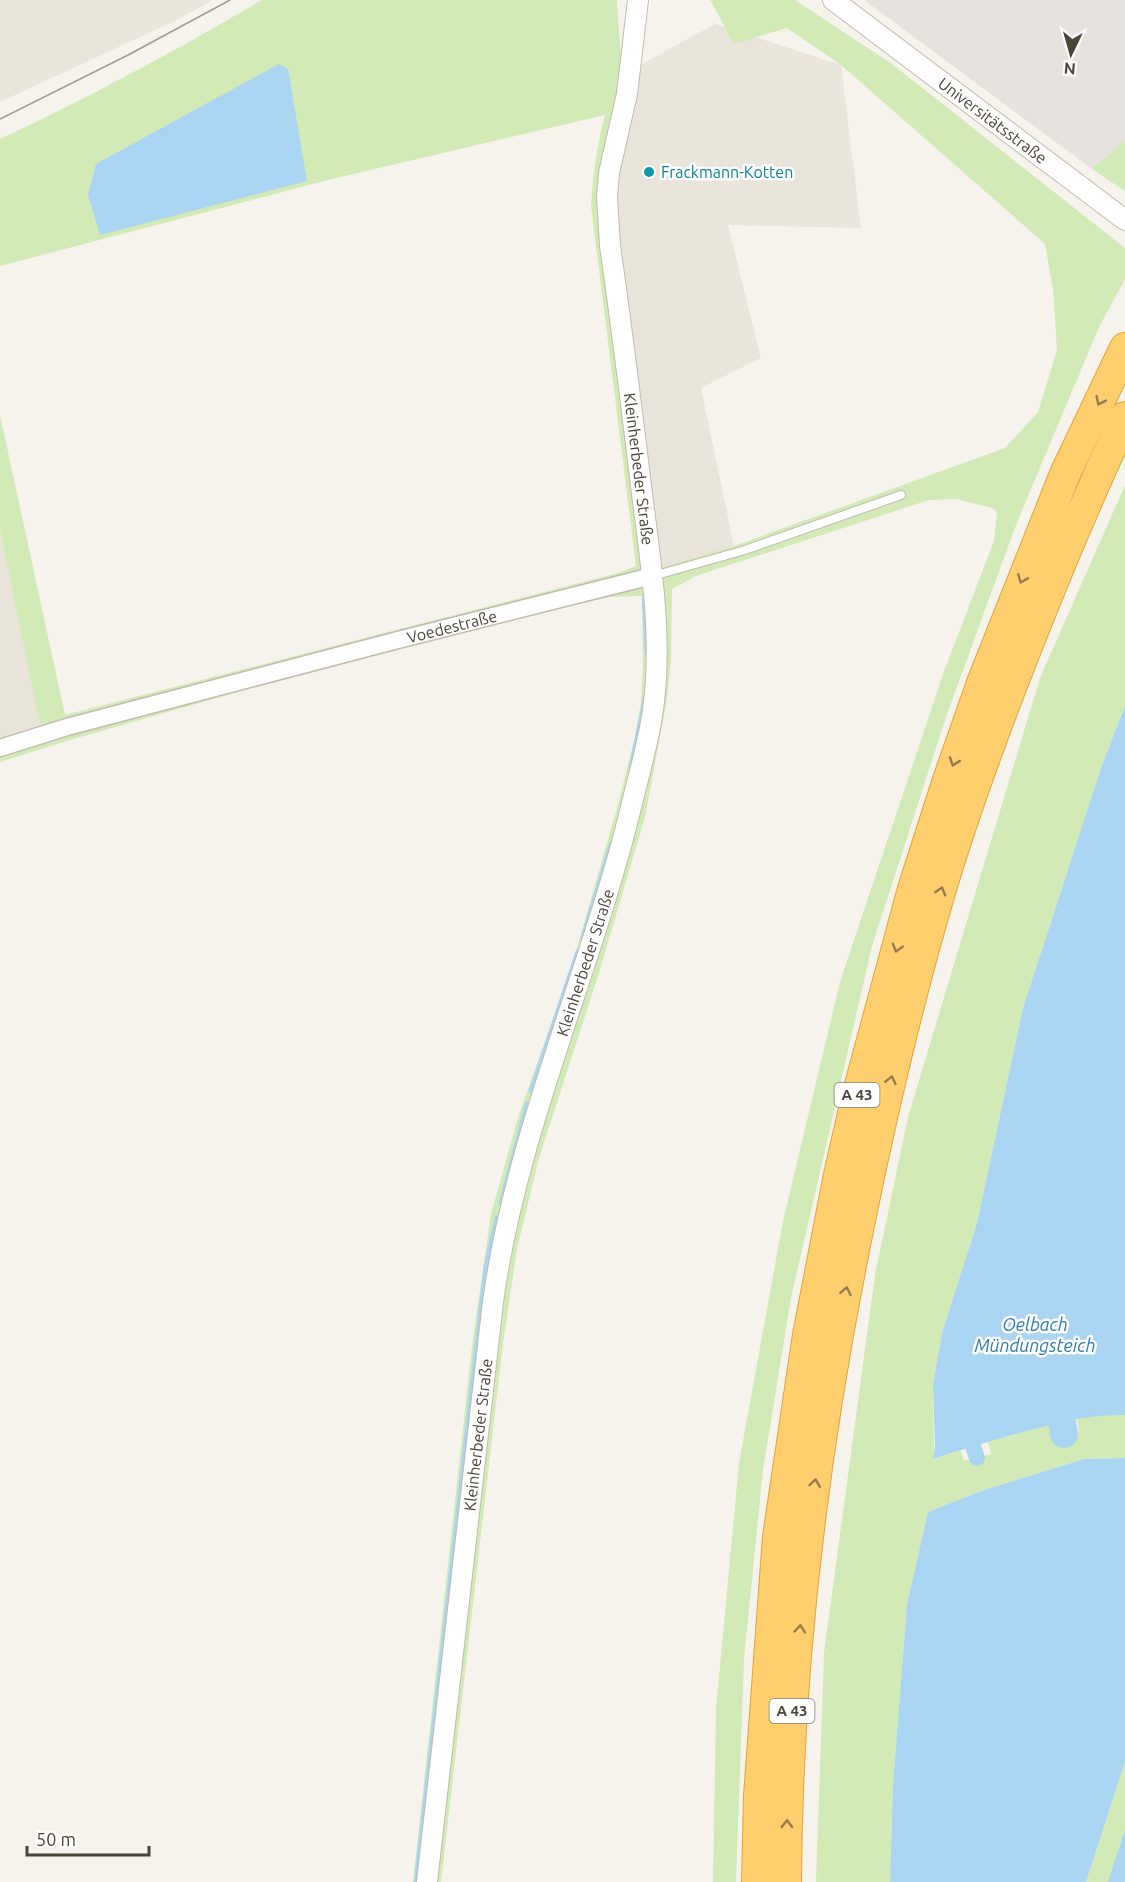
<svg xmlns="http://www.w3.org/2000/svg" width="1125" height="1882" font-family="Ubuntu,sans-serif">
	<rect width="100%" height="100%" fill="#f6f3ec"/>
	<g fill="#eae5da">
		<path d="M0,0H213L177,20L0,102Z"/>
		<path d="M715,24L841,65L861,228L728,225L761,358L701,388L734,546L660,569L614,217L622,149L637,94L642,64Z"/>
		<path d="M0,530L42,728L0,741Z"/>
	</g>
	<path fill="#e6e2dd" d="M864,0H1125V141L1092,169Z"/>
	<g fill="#d2eab5">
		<path d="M262,0H617L622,75V149L614,217L660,568L734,546L1005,448L1038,412L1057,350L1053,289L1045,244L841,65L787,28L734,44L710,0H795L892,64L1125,248V279L1099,327L1016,525L946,717L872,946L791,1298L763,1470L744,1659L736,1882H713L716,1709L739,1463L783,1221L840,982L943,674L994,541L997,512L992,508L956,499L929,500L696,576L672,589L671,659L667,699L645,817L599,973L539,1158L517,1249L503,1343L441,1882H413L472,1346L491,1214L519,1114L571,969L617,808L635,737L641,702L643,665L642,596L610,597L560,608L315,670L70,740L0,762V755L45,739L37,710L0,530V415L65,715L618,573L636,566L591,206C593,174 597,145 605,115L328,180L0,266V139C90,97 177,50 262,0Z"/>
		<path d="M1125,141V191L1092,169Z"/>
		<path d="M1125,485V706L1101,768L1023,1008L977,1223L942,1333L933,1384L934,1459L960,1450L964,1461L991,1454L988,1442L1048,1425L1051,1437L1079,1431L1077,1419L1099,1415H1125V1458L1084,1459L981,1491L928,1512L907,1604L893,1784L890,1882H816L824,1653L875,1275L908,1117L1040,678Z"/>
		<path d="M1125,1762V1834L1109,1882H1086Z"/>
	</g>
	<g fill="#a9d4f2">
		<path d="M279,64L288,69L307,181L100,235L88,195L96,164Z"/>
		<path d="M1125,706V1415C1086,1414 1050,1425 1012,1435C985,1443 959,1450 933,1459L935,1447L933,1384L942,1333L977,1223L1023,1008L1101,768Z"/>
		<path d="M1125,1458V1762L1086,1882H890L893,1784L907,1604L928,1512L981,1491L1084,1459Z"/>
		<path d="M1125,1830V1882H1108Z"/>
	</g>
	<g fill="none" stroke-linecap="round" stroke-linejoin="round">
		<g stroke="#a9d4f2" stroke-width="4.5">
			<path d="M644,595L647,653"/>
			<path d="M631,767L645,699"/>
			<path d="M583,937L611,844"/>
			<path d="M531,1091L578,951"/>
			<path d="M501,1203L527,1104"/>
			<path d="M416,1882L480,1316L486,1265L497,1217"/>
		</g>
		<path stroke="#a9d4f2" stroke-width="16" d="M973,1446L977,1458"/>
		<path stroke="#a9d4f2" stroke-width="28" d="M1062,1423L1064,1434"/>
		<g stroke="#c2bbae" stroke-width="10">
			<path id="service" d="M653,576L745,550L901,495"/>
		</g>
		<g stroke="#c2bbae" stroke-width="19">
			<g id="minor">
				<path id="s1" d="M0,748L67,727L394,641L652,576"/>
			</g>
		</g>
		<g stroke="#c2bbae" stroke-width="22">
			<g id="tertiary">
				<path id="s2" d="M833,0L1125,220"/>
				<path id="s3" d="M427,1882L493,1302C517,1127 594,966 634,795C641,767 649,739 653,710C663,638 651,565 642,494C632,411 622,328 610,246L607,197L609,173L627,94L638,0"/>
			</g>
		</g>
		<g stroke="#e0a43c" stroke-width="32">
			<g id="motorway">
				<path d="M757,1882L759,1796L778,1537L808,1335L839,1175L857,1096L913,889L948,780L982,683L1065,474L1125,348"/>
				<path d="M786,1882C787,1672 812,1461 853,1255C877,1133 905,1011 940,892C970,792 1007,695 1046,599C1071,537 1097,477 1125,417"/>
			</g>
		</g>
		<use href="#service" stroke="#fff" stroke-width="8"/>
		<use href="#minor" stroke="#fff" stroke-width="16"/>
		<use href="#tertiary" stroke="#fff" stroke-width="20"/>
		<use href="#motorway" stroke="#ffcf6e" stroke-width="30"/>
		<path stroke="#9a9a9a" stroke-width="1.5" d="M0,119L130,54L230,0"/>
	</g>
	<defs><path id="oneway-chevron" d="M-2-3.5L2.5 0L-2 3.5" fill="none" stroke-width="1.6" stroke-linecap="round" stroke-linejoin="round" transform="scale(1.5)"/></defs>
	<g stroke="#937c4e">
		<use href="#oneway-chevron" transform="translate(1100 401) rotate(115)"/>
		<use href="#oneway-chevron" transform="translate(1022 579) rotate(112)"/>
		<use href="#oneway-chevron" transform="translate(954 762) rotate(109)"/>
		<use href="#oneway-chevron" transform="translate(941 891) rotate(-73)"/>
		<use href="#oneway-chevron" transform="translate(897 948) rotate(106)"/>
		<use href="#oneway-chevron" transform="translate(891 1080) rotate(-77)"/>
		<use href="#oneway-chevron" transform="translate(846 1291) rotate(-79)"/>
		<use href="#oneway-chevron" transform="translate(815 1483) rotate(-82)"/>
		<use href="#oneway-chevron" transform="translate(800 1629) rotate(-85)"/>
		<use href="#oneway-chevron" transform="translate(787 1824) rotate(-89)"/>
	</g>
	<circle fill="#0f9aa8" stroke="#fff" stroke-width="2" cx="649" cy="172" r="6"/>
	<g text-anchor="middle" stroke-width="5" stroke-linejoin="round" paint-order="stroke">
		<g fill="#fff" stroke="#817c74" stroke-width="1.5">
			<rect x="834.5" y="1083" width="45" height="24" rx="4.5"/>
			<rect x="769.5" y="1699" width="45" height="24" rx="4.5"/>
		</g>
		<g font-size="15" font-weight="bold" fill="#4b4439">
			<text x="857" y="1100">A 43</text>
			<text x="792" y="1716">A 43</text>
		</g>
		<g font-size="16" fill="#4b4439" stroke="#fff">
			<text dy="6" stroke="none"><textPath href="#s2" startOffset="200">Universitätsstraße</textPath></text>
			<text transform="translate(639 469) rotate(83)" y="6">Kleinherbeder Straße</text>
			<text dy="6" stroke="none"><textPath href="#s1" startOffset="468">Voedestraße</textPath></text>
			<text dy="6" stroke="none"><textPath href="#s3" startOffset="936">Kleinherbeder Straße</textPath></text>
			<text dy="6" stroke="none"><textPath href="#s3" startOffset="450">Kleinherbeder Straße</textPath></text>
		</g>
		<g font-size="16" fill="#0d838f" stroke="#fff" text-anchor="start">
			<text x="661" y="178">Frackmann-Kotten</text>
		</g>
		<g font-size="18" font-style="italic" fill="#2e7ab2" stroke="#fff">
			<text x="1035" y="1331">Oelbach<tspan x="1035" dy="21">Mündungsteich</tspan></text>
		</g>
	</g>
	<g transform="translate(1071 54) rotate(185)" stroke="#ffffff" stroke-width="4.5" paint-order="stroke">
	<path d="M0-4.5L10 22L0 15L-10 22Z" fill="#4b4439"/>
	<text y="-9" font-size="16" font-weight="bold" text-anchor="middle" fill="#4b4439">N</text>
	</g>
	<path d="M27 1846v9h122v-9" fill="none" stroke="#4b4439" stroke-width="3"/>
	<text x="36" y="1846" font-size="18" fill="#4b4439" stroke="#ffffff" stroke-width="4.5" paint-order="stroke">50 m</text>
</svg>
